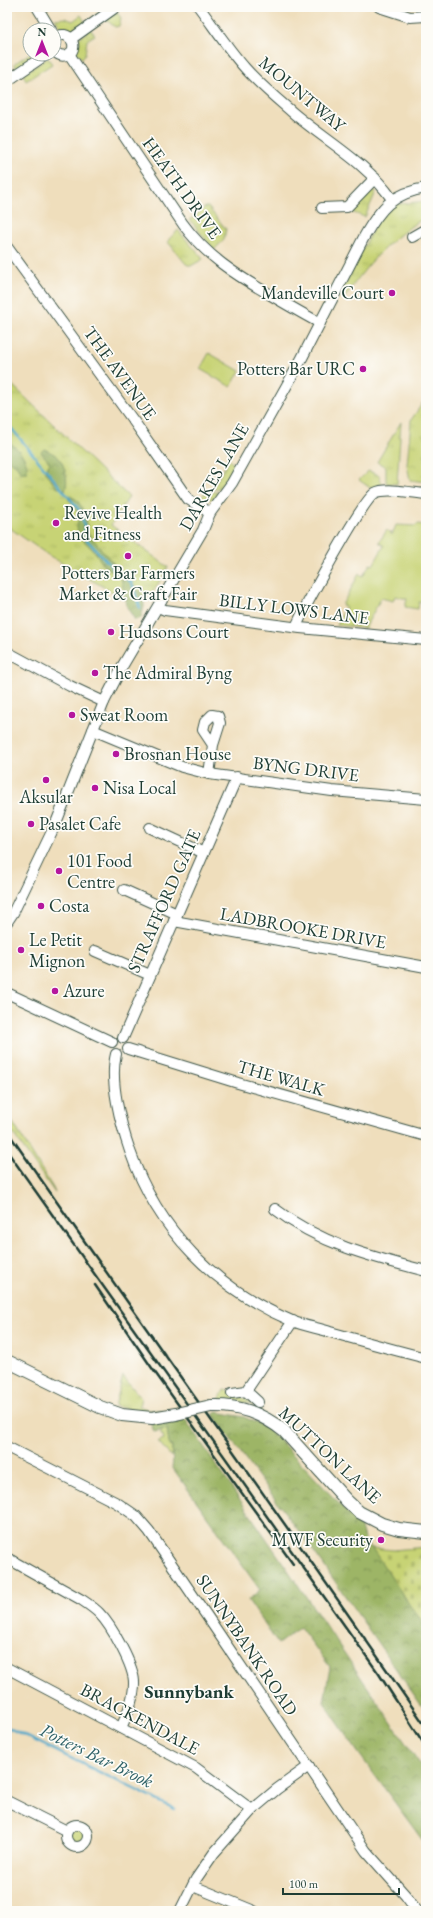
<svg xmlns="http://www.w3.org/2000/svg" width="433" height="1918" font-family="'EB Garamond',serif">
	<defs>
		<pattern id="grass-tufts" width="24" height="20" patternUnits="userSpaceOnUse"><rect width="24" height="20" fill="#c7d374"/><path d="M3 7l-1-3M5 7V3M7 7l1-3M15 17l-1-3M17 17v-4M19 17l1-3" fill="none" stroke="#aab665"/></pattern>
		<pattern id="forest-crowns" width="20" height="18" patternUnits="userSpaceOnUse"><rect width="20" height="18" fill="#9db566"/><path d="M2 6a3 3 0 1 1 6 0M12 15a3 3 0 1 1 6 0" fill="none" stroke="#7f9455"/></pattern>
		<pattern id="cemetery-stones" width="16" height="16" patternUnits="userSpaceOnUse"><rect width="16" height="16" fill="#c7d374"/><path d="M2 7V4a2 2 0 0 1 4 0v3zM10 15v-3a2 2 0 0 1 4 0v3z" fill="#aab665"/></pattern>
	</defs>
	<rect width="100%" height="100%" fill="#fdfcf7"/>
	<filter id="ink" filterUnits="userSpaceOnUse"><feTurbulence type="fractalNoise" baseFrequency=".025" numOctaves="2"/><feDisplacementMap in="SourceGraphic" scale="8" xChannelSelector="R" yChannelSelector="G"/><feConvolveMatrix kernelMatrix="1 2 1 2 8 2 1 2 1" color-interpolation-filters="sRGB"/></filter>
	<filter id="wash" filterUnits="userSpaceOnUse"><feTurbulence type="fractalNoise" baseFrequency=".012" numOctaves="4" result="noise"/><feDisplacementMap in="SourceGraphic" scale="16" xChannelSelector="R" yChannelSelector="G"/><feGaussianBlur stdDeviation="0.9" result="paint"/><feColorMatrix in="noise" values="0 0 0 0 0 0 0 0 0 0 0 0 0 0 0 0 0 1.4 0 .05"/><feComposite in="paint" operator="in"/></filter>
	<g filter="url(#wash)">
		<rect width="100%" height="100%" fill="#efdebc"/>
		<g fill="url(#grass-tufts)" stroke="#738854">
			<path d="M116,11L121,18L119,26L115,27L105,19Z"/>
			<path d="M81,15L86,24L72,32L62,29L55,19L65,18L73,21Z"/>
			<path d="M90,29L95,35L87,40L85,54L82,59L75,50L77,40Z"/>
			<path d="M30,53L41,54L18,70L14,64Z"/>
			<path d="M48,58L52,64L26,81L23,74Z"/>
			<path d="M370,186L376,192L365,217L351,212L350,210Z"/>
			<path d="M426,201V217C390,238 365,266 343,300L340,295L341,292L377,221L396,203L400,204Z"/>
			<path d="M205,207H208L226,229L224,240L214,250L190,220Z"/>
			<path d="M178,230L203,259L191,266L186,264L168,242L169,239Z"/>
			<path d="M7,380L129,497L111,525L168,567L155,589L147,598L139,592V595L126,600L48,555L7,526Z"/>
			<path d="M426,398V482L410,480L407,465L411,420Z"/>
			<path d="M401,422L397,484L386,483V467L377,462Z"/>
			<path d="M229,460L234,464L221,488L212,489Z"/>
			<path d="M368,471L379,475L382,484L370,488L359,480Z"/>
			<path d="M205,492H221L213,499L200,500Z"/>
			<path d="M7,1113L53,1188L55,1193L7,1125Z"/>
			<path d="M123,1376L141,1398L139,1406L150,1410H163L138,1411L115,1406Z"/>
			<path d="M224,1390C229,1390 250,1401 255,1405L234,1400H219Z"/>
			<path d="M167,1429L169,1443L172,1447L171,1457L158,1441L163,1439L160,1430Z"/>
			<circle cx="77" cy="1836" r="8"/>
		</g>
		<g fill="url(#forest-crowns)" stroke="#5e794d">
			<path d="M10,443C20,450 29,461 27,473H21L17,466L7,459V446Z"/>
			<path d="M44,449C48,451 55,454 58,457C65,465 69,481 65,490L56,487L45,471L50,463L41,452Z"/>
			<path d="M70,496L77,500L82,508L86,518L88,533L111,561L124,573L143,596L144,606L141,618L135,620L127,607L121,577L103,565L96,553L78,535L77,526L79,516L75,506L68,499Z"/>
			<path d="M216,1412L244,1417L268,1428L361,1527L365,1542L372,1548L411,1607L426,1626V1712L320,1560L213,1415Z"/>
			<path d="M185,1419L426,1773V1845L357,1751L324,1702L330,1667L300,1627L278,1644L248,1600L260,1590L172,1467C174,1460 171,1455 172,1447L169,1443L167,1429L154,1432L151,1423Z"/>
		</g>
		<path fill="url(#cemetery-stones)" stroke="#738854" d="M426,1547V1626L411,1607L372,1548L393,1550Z"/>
		<g fill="#c7d374" stroke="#738854">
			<path d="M209,353L240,371L231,387L200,369Z"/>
			<path d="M417,524L426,525V603L419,602L418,609L405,607L407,599L395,596L393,601L381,598L365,628L337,625L346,607L342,605L359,574L363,576L370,564L373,565L384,546L379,542L387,530L392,535L396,525L416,526Z"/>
		</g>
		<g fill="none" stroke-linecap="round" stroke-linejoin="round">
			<g stroke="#4ca7ca" stroke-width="2.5">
				<path d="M7,423L81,512L87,540L113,568L132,583L140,608"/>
				<path d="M7,1727L175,1809"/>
			</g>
		</g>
	</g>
	<g filter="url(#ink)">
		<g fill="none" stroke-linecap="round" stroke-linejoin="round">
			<g stroke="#3e5548" stroke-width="12">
				<g id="minor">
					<path d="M37,7L51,30"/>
					<path d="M199,7C214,27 228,49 245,68C259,84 276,98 292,112C326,141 366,162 392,199"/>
					<path d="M379,7L410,17L426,16"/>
					<path d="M54,39C69,25 82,51 66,55C61,57 57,54 54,51"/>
					<path d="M71,39L116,7"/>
					<path d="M69,54L183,224C206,256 236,275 269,294C286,304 303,314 320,323"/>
					<path d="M7,81L47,54"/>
					<path d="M322,208L347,207L375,178"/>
					<path d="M412,237L426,229"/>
					<path d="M7,247L135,423L188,499L210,513"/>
					<path d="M158,607L165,610L300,628L426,640"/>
					<path d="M296,627C304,608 362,501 375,493C386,487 413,493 426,494"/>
					<path d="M7,652L70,686L104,702"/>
					<path d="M93,730L182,767L209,774L332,791L426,799"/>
					<path d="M209,774L213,745L220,723L218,716L212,715L205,722L203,730L213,745"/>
					<path d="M150,828L204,853"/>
					<path d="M124,890L177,914"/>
					<path d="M174,921L426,967"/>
					<path d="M7,922L13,913L56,823L104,702L123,665L203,530L210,513L232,483L301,360L364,237C380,209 392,193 426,188"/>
					<path d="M95,951L150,975"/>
					<path d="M7,993L112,1042"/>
					<path d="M123,1038L237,777"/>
					<path d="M128,1049L238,1083L426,1136"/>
					<path d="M116,1054C109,1081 121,1125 130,1151C158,1231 215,1288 292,1321C304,1326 318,1328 330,1332C362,1341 394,1350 426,1358"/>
					<path d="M275,1209C320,1244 372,1257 426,1271"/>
					<path d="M246,1391L258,1402"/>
					<path d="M232,1393L246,1391L293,1321"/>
					<path d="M7,1447L117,1503L136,1516L149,1531L211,1622L366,1851L406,1896L417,1911"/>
					<path d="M7,1558L82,1600C88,1604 94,1608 99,1613C111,1625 135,1667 134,1684C134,1699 127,1715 121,1728"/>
					<path d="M7,1668L196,1768L252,1810"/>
					<path d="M7,1801L67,1831"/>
					<circle cx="77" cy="1836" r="11"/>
					<path d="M193,1886L254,1911"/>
					<path d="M180,1911L196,1879L214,1853L252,1810L277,1789L309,1766"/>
				</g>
			</g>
			<g stroke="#3e5548" stroke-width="14">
				<g id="major">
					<path d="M7,1361L100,1407L122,1415L152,1418L176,1414"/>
					<path d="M211,1406C239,1405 261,1413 284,1431L347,1501L359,1512L382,1524L399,1529L426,1532"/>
				</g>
			</g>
			<use href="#minor" stroke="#fff" stroke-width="10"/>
			<use href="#major" stroke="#fff" stroke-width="12"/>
			<g stroke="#1f3d34" stroke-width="2.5">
				<path d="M7,1131C146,1330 289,1527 426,1727"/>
				<path d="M7,1151L379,1674L426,1747"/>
				<path d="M95,1285L154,1371L293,1564"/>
			</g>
			<g stroke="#3e5548" stroke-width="14" stroke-linecap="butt">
				<path id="major-bridge" d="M176,1414L211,1406"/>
			</g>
			<use href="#major-bridge" stroke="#fff" stroke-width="12"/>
		</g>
	</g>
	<g fill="#b5179e" stroke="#fdfcf7" stroke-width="1.5">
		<circle cx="392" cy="293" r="4"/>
		<circle cx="363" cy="369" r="4"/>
		<circle cx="56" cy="523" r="4"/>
		<circle cx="128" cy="556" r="4"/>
		<circle cx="111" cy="632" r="4"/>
		<circle cx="95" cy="673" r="4"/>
		<circle cx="72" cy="715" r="4"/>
		<circle cx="116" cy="754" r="4"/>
		<circle cx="46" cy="780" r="4"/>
		<circle cx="95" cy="788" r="4"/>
		<circle cx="31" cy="824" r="4"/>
		<circle cx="59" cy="871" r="4"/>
		<circle cx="41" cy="906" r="4"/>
		<circle cx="21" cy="950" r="4"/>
		<circle cx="55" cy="991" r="4"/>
		<circle cx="381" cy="1540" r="4"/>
	</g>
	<g text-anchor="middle" stroke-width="3.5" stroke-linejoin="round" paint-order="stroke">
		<g font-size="18" fill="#1f3d34" stroke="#fdfcf7">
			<text transform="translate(302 94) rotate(40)" y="6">MOUNTWAY</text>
			<text transform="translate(182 188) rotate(54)" y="6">HEATH DRIVE</text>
			<text transform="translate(120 373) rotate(54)" y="6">THE AVENUE</text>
			<text transform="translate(214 477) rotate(-60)" y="6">DARKES LANE</text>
			<text transform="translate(294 609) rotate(7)" y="6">BILLY LOWS LANE</text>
			<text transform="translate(306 769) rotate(7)" y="6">BYNG DRIVE</text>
			<text transform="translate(164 901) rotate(-66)" y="6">STRAFFORD GATE</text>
			<text transform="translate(303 928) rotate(10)" y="6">LADBROOKE DRIVE</text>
			<text transform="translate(281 1078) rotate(16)" y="6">THE WALK</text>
			<text transform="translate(330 1455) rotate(43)" y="6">MUTTON LANE</text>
			<text transform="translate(247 1645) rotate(56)" y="6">SUNNYBANK ROAD</text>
			<text transform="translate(140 1719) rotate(28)" y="6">BRACKENDALE</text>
		</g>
		<g font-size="18" fill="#1f3d34" stroke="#fdfcf7" text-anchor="start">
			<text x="384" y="299" text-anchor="end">Mandeville Court</text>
			<text x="355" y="375" text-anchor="end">Potters Bar URC</text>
			<text x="64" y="519">Revive Health<tspan x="64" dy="21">and Fitness</tspan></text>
			<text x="128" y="579" text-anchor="middle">Potters Bar Farmers<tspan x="128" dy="21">Market &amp; Craft Fair</tspan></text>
			<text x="119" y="638">Hudsons Court</text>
			<text x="103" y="679">The Admiral Byng</text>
			<text x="80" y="721">Sweat Room</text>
			<text x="124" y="760">Brosnan House</text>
			<text x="103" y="794">Nisa Local</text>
			<text x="46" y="803" text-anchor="middle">Aksular</text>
			<text x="39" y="830">Pasalet Cafe</text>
			<text x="67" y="867">101 Food<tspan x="67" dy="21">Centre</tspan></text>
			<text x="49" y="912">Costa</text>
			<text x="29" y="946">Le Petit<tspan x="29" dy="21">Mignon</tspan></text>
			<text x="63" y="997">Azure</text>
			<text x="373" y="1546" text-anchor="end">MWF Security</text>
		</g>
		<g font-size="19" font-weight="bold" fill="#1f3d34" stroke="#fdfcf7">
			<text x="189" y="1698">Sunnybank</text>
		</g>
		<g font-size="19" font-style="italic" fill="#2f6268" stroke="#fdfcf7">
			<text transform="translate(97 1755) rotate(26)" y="7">Potters Bar Brook</text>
		</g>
	</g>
	<rect width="433" height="1918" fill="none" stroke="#fdfcf7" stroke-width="24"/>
	<g transform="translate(42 42)"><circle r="19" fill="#fdfcf7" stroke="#a4b0a9"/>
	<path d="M0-3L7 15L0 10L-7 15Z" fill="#b5179e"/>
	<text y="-6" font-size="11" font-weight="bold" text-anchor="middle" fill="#1f3d34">N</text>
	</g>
	<path d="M283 1888v6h116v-6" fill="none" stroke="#1f3d34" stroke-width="2"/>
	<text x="289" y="1888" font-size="12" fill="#1f3d34" stroke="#fdfcf7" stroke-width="3" paint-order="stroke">100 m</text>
</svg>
